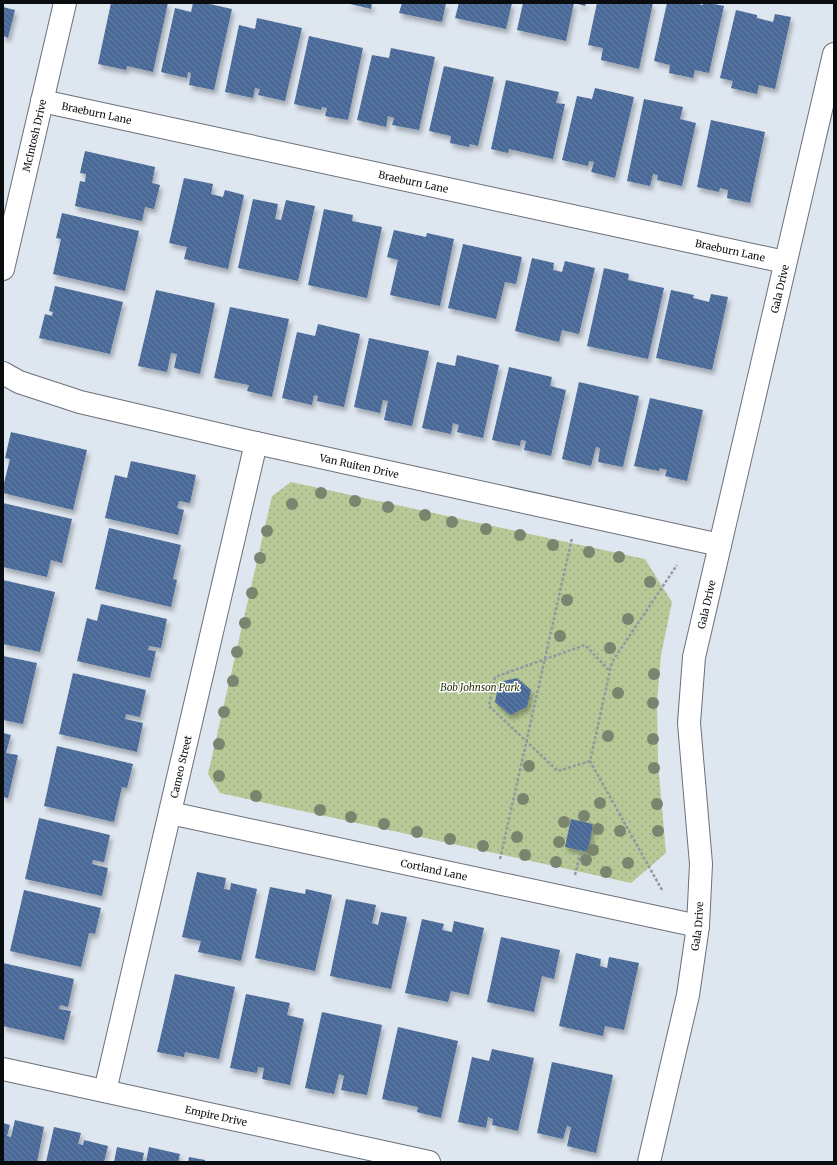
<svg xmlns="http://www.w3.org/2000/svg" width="837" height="1165" font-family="Merriweather,serif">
	<defs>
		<pattern id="park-dots" width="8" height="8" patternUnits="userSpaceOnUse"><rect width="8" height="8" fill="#b7c996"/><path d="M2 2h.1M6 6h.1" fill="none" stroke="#9cab80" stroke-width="1.8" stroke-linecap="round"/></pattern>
		<pattern id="building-back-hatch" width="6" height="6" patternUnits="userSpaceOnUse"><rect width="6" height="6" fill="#4a6a98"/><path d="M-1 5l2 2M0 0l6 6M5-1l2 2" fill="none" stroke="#6a81a1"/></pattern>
		<filter id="shadow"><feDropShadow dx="2.5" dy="4.5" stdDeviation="2" flood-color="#0004"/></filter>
	</defs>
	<rect width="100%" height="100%" fill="#dee6f0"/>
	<path fill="url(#park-dots)" d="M291,482L645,559L672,602L661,655L657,701L658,763L666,853L631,883L220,793L208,774L272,496Z"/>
	<g fill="url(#building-back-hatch)" filter="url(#shadow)">
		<path d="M111,3H168L153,72L127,66L126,70L98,64Z"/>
		<path d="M193,3H205L232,9L214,90L189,85L191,73L188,72L187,78L161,72L175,8L191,12Z"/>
		<path d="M346,3H372L371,9Z"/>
		<path d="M402,3H446L442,22L399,13Z"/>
		<path d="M459,3H512L506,29L455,18Z"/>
		<path d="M523,3H574L566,41L517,30Z"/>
		<path d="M574,3H586L585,6Z"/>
		<path d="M597,3H653L639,69L601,60L603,48L588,45Z"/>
		<path d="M667,3H693L703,5V3H709L724,6L709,73L695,70L693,78L669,73L670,65L654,61Z"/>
		<path d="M3,7L15,10L8,38L3,36Z"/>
		<path d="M736,10L757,15V18L773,22L775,14L791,17L775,89L759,85L757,94L731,88L733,81L720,78Z"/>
		<path d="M257,18L302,28L285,101L258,95L260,89L255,88L253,98L225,92L239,25L255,29Z"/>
		<path d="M309,36L363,48L348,120L325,116L327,108L322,107L321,110L294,104Z"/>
		<path d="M391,48L435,57L419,130L392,125L394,118L388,116L386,127L357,120L372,55L389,58Z"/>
		<path d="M444,66L494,77L478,146L470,144L469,147L450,143L451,136L429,131Z"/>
		<path d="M506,80L559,92L556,103L565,104L553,159L509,149L508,153L491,149Z"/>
		<path d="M595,88L634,97L615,178L591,172L594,162L589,161L588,166L562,160L577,96L592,99Z"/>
		<path d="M644,99L683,107L680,119L696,123L682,186L657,180L658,175L653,174L650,186L627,181Z"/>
		<path d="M711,120L765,132L750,203L727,198L728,190L720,188L719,192L697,187Z"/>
		<path d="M85,151L155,167L152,183L160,185L154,209L145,207L142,221L75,206L80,181L85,182L86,174L80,173Z"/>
		<path d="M184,178L213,184L211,194L223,197L225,190L244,195L228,269L184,259L187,247L169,243Z"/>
		<path d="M253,199L278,204L275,219L281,220L286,200L315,206L298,281L238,268Z"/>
		<path d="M324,209L353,215L352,221L382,227L367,298L308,285Z"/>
		<path d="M62,213L139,231L125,291L53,274L61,239L56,238Z"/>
		<path d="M394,230L426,237L427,233L454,239L440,306L390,295L398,260L387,257Z"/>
		<path d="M463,244L522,257L516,284L505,282L496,319L448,308Z"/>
		<path d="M532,258L554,263L553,270L562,272L565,261L595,268L579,334L562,330L559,342L515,331Z"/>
		<path d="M604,268L629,274L628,280L664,288L648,359L587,346Z"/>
		<path d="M55,286L123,302L110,354L39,338L45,314L52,316L53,312L49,311Z"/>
		<path d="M156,290L215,303L200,374L174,368L177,354L171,353L167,372L138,366Z"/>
		<path d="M671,290L694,295L693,298L709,302L711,294L728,297L712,370L656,358Z"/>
		<path d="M230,307L289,319L272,397L247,391L249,385L214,378Z"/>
		<path d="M318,324L360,334L344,407L317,401L318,396L314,395L312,405L282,398L297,332L315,336Z"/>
		<path d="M369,338L429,351L412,426L384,420L388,401L383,400L380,413L354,407Z"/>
		<path d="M457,355L499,365L483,438L457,432L459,425L453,423L451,434L422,428L437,362L455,366Z"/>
		<path d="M509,367L552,377L550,386L566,390L551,456L524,450L526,441L521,440L520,446L492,440Z"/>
		<path d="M579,382L639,396L623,467L598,462L600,448L596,447L591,466L562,459Z"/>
		<path d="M650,398L703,410L687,481L665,476L667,470L660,468L659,471L634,466Z"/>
		<path d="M11,432L87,450L73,510L3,493V487L10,459L5,458Z"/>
		<path d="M131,461L196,475L190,503L179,501L177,508L184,510L178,535L105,518L115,475L127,478Z"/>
		<path d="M3,503L72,519L62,563L51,560L47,577L3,567Z"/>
		<path d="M109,528L181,545L173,579L177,580L171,607L95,589Z"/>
		<path d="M3,580L55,592L40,652L3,644Z"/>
		<path d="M101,604L167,619L161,648L149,646L148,650L156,651L150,678L77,661L87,618L97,621Z"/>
		<path d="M3,656L37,663L23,724L3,720Z"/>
		<path d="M73,673L146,690L140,717L126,714L125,719L143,723L137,752L59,734Z"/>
		<path d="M517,678L531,690L527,707L510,715L495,702L499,682Z"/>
		<path d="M3,733L11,735L6,753L18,755L8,798L3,797Z"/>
		<path d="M57,746L133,764L127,788L122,787L114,822L44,806Z"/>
		<path d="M39,818L110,835L104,862L93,860L92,864L108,868L102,896L25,879Z"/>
		<path d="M571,819L593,824L588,852L565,847Z"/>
		<path d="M197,872L226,878L224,889L230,890L231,883L257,889L241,961L198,952L201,941L182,937Z"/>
		<path d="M270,887L305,894L306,889L332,895L315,971L255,958Z"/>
		<path d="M24,890L101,908L95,934L89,933L81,967L10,951Z"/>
		<path d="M346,899L376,905L372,923L378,925L381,912L407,917L391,989L330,976Z"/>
		<path d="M422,919L444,924L442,930L452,932L454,921L484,928L469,995L451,991L448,1002L405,993Z"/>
		<path d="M501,937L560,950L554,979L542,976L534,1012L487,1002Z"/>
		<path d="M576,953L601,959L600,966L607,968L609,957L639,963L624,1030L605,1026L603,1036L559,1026Z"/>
		<path d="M3,963L74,979L68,1007L60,1005L59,1009L71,1011L64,1040L3,1026Z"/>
		<path d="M175,974L235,987L219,1059L185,1052L184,1057L157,1052Z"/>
		<path d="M246,994L290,1003L287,1015L304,1019L290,1085L262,1079L264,1068L258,1067L257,1073L230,1068Z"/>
		<path d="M322,1012L382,1025L367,1095L341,1090L344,1076L339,1074L334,1094L305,1088Z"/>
		<path d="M398,1027L458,1041L441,1118L417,1112L418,1107L382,1099Z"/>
		<path d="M492,1049L534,1058L518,1131L492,1125L493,1119L488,1117L486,1128L458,1122L472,1057L489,1061Z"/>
		<path d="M552,1062L613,1075L596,1153L567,1146L571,1127L567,1126L563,1139L537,1133Z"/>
		<path d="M15,1120L44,1127L37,1162H3V1123L10,1125L7,1136L11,1137Z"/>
		<path d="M54,1127L81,1133L78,1144L83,1145L84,1140L108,1146L104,1162H46Z"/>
		<path d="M117,1147L144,1153L142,1162H114Z"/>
		<path d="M149,1147L180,1154L178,1162H146Z"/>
		<path d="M189,1157L205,1160V1162H188Z"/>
	</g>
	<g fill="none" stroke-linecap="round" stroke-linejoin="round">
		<g stroke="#6a7079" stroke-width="24">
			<g id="street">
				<path id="s1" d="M42,101L785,262"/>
				<path id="s2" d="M3,269L65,3"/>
				<path id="s3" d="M3,373L19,382L80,402L256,443L720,545"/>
				<path id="s4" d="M170,813L698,926"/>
				<path id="s5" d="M3,1069L429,1162"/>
				<path id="s6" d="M105,1091L256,443"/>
				<path id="s7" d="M649,1162L688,995L698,926L701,864L689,723L694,657L834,54"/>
			</g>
		</g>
		<g stroke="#9298a0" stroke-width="2.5" stroke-dasharray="3 2" stroke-linecap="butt">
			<path d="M590,761L558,771L489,706L495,677L585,645L609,670"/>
			<path d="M500,859L572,538"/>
			<path d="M575,875L581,850"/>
			<path d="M662,890L590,761L612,662L677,565"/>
		</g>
		<use href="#street" stroke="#fff" stroke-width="22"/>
	</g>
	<g fill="#7a846f">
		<circle cx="321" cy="493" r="6"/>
		<circle cx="355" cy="501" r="6"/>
		<circle cx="292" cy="504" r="6"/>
		<circle cx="388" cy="507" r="6"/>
		<circle cx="425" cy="515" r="6"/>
		<circle cx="452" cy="522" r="6"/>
		<circle cx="486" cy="529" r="6"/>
		<circle cx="267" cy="531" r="6"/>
		<circle cx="520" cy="535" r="6"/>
		<circle cx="553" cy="545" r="6"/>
		<circle cx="589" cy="552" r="6"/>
		<circle cx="619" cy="557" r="6"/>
		<circle cx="260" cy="558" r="6"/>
		<circle cx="650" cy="582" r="6"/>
		<circle cx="252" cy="593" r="6"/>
		<circle cx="567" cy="600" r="6"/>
		<circle cx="628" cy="619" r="6"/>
		<circle cx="245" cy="623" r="6"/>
		<circle cx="560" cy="636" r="6"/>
		<circle cx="610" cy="648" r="6"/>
		<circle cx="237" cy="652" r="6"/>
		<circle cx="654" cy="674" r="6"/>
		<circle cx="233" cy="681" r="6"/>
		<circle cx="618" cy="693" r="6"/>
		<circle cx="653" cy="703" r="6"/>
		<circle cx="224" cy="712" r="6"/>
		<circle cx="608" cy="736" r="6"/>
		<circle cx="653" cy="739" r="6"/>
		<circle cx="219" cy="744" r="6"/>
		<circle cx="529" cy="766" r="6"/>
		<circle cx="654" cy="768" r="6"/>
		<circle cx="219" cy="776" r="6"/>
		<circle cx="256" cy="796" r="6"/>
		<circle cx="523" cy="799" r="6"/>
		<circle cx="600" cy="803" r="6"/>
		<circle cx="657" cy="804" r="6"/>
		<circle cx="320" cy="810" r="6"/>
		<circle cx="584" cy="816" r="6"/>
		<circle cx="351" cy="817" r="6"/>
		<circle cx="564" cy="822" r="6"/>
		<circle cx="384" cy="824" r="6"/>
		<circle cx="598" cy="829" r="6"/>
		<circle cx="620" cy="831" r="6"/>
		<circle cx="658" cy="831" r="6"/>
		<circle cx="417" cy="832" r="6"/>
		<circle cx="517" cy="837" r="6"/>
		<circle cx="450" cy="839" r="6"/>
		<circle cx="559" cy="842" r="6"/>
		<circle cx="483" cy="846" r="6"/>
		<circle cx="593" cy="850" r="6"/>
		<circle cx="525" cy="855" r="6"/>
		<circle cx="586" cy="860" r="6"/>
		<circle cx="556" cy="862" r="6"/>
		<circle cx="628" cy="863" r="6"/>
		<circle cx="606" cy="872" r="6"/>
	</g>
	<g text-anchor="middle" stroke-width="3" stroke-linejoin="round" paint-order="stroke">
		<g font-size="10" fill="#0a0d10" stroke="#fff">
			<text dy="4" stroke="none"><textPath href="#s1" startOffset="56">Braeburn Lane</textPath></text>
			<text dy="4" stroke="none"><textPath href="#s2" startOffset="137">McIntosh Drive</textPath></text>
			<text dy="4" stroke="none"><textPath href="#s1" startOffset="380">Braeburn Lane</textPath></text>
			<text dy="4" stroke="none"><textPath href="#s1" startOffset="704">Braeburn Lane</textPath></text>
			<text dy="4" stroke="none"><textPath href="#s7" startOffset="889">Gala Drive</textPath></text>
			<text dy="4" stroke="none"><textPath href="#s3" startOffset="369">Van Ruiten Drive</textPath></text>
			<text dy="4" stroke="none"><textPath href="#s7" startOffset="565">Gala Drive</textPath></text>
			<text dy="4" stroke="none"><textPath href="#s6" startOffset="333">Cameo Street</textPath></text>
			<text dy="4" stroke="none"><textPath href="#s4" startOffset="270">Cortland Lane</textPath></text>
			<text dy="4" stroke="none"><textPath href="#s7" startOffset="241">Gala Drive</textPath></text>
			<text dy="4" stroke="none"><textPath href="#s5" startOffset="218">Empire Drive</textPath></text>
		</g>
		<g font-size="10" font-style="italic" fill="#283406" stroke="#fff">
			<text x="480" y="691">Bob Johnson Park</text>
		</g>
	</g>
	<rect width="837" height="1165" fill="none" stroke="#0a0d10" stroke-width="8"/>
</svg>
